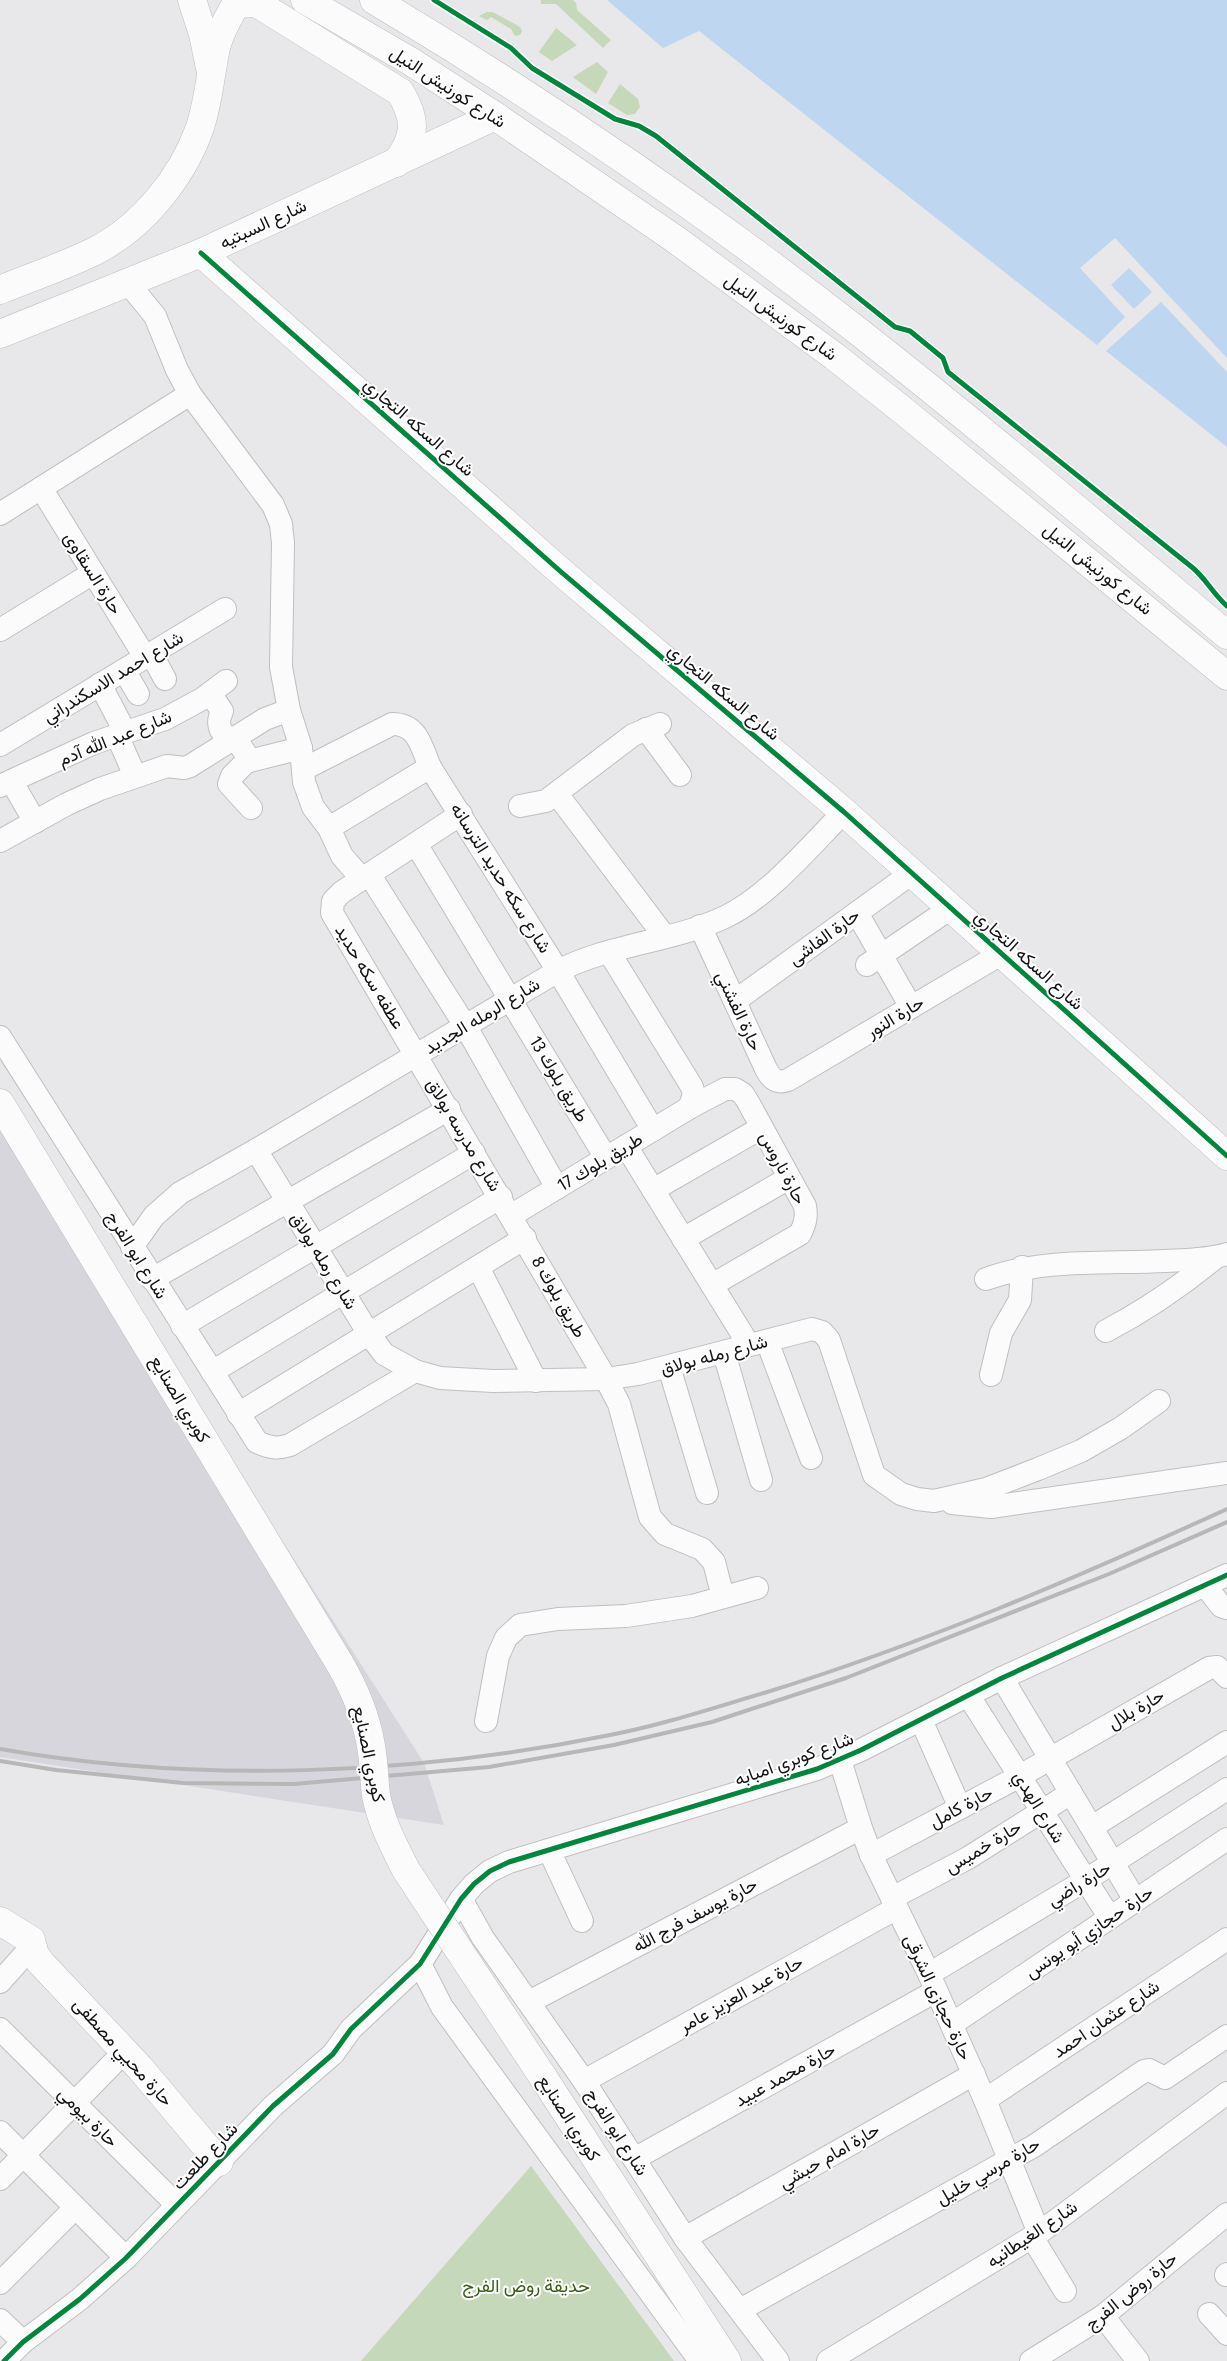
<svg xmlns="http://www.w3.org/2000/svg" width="1227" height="2361" font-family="'Fira Sans Condensed',Vazirmatn,sans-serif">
	<rect width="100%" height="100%" fill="#e8e7ea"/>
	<path fill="#d7d6dd" d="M0,1098L424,1763L444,1825L0,1757Z"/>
	<g fill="#c6d8ba">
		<path d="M541,0H573L576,3L577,10L611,40L603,48L556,4H541Z"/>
		<path d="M487,12H493L520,27L522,31L520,35L515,36L511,29L491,17L487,20L479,16Z"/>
		<path d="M556,28L577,45L552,61L539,52Z"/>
		<path d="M597,62L608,72L596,94L573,77Z"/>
		<path d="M620,84L638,99L640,107L635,114L627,115L608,103Z"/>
		<path d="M531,2166L674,2361H361Z"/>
	</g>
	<g fill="#bfd6f0">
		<path d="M607,0H1227V358L1115,238L1080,268L1125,317L1097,345L699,31L663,48Z"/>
		<path d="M1129,268L1152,292L1134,309L1111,285Z"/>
		<path d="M1161,302L1227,372V447L1106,351Z"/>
	</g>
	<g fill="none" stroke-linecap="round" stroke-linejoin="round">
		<g stroke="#bfbec0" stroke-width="24">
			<g id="street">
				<path d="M128,283L155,316L177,370L190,394L273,505L281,524L283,543L281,667L289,710L301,748L304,782L313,807L329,828L342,856L362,879"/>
				<path d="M41,488L145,657"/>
				<path d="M0,514L190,394"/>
				<path d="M0,630L93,573"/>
				<path d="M151,653L165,679"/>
				<path d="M124,670L138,694"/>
				<path d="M100,684L125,732"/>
				<path d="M210,693L222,711C215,727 221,736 237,741L246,754V762L232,776L229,784L251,808"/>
				<path d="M646,729L680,775"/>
				<path d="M117,735L135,776"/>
				<path d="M0,745L225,609"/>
				<path d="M246,762L301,748"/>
				<path d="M304,769L392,724C418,724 421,746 430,767L558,971L653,1130"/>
				<path d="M12,782L35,822"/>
				<path d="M0,786L94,743L165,719L202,699L226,681"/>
				<path d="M557,794L665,937"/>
				<path d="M520,806L546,801L633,735L660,724"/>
				<path d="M461,814L342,892L333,901L332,913L606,1379L619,1404L650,1517L665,1534L702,1549L714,1562L723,1597"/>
				<path d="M329,828L430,767"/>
				<path d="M0,841L67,804L100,789L167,766L184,768L190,766L265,719L289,710"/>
				<path d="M416,844L606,1158"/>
				<path d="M369,874L466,1027L557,1188"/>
				<path d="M857,913L911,1007"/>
				<path d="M700,926L766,1069C771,1079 777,1084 788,1080L1001,954"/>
				<path d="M609,952L692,1087L694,1095L689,1108"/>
				<path d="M867,965L951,908"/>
				<path d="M735,1001L912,873"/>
				<path d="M0,1037L257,1442C270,1448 277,1449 290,1445L415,1371"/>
				<path d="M626,1146L749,1345"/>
				<path d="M256,1150L369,1334L384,1354L415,1371L440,1378L493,1381L606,1379L638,1374L812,1329L822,1332L829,1340L874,1475L901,1494L917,1499L934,1501L986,1489L1038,1469L1081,1451L1121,1428L1159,1401"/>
				<path d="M653,1190L761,1128"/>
				<path d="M512,1215L689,1108L725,1089H735L743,1094L748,1102L805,1206C807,1217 805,1224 800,1234L712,1285"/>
				<path d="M683,1239L789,1178"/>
				<path d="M132,1247L154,1216L180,1193L256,1150L558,971C610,944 672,942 725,917C768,897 810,846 844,812"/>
				<path d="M478,1267L536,1381"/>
				<path d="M152,1279L449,1109"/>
				<path d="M986,1279C1043,1258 1106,1264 1166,1261C1186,1260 1207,1260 1227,1254"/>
				<path d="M182,1326L474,1153"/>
				<path d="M1106,1331C1146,1310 1181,1286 1215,1258"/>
				<path d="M767,1341L811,1458"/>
				<path d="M724,1353L761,1480"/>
				<path d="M669,1367L707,1493"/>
				<path d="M212,1372L501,1197"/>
				<path d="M991,1375L1001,1333L1020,1300L1022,1267"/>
				<path d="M238,1414L525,1238"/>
				<path d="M952,1503L991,1507L1227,1473"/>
				<path d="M1205,1585L1221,1606L1227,1608"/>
				<path d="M1002,1678L1135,1900"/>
				<path d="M968,1695L1110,1918"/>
				<path d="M921,1720L960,1808"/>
				<path d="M486,1721L498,1656L506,1638L520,1625L558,1619L626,1616L692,1606L757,1588"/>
				<path d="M840,1760L861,1828L871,1855L929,1974L985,2100L1039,2233"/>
				<path d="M1092,1827L1227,1742"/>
				<path d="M549,1850L582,1921"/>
				<path d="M871,1855L1020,1776L1209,1668L1217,1667L1227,1677"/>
				<path d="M892,1898L968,1858L1071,1793"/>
				<path d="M461,1899L483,1938L584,2081L685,2238L778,2361"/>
				<path d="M420,1964L442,2007L700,2361"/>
				<path d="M929,1974L1086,1880L1227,1789"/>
				<path d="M0,1982L33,1945"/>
				<path d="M529,2002L861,1828"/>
				<path d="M952,2024L1227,1839"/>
				<path d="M0,2029L177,2205"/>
				<path d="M584,2081L897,1908"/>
				<path d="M985,2100L1227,1939"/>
				<path d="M0,2132L126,2258"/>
				<path d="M634,2159L936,1991"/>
				<path d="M0,2179L125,2051"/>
				<path d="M1032,2237L1065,2291"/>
				<path d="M685,2238L974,2074"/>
				<path d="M1226,2275L1227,2274"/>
				<path d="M0,2283L75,2208"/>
				<path d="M740,2310L1034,2146L1144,2071L1149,2070L1165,2078L1227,2036"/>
				<path d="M1209,2314L1227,2334"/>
				<path d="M1103,2316L1138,2361"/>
				<path d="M0,2320L23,2342"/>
				<path d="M4,2361L23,2342L80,2299L126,2258L273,2106L333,2054L351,2029L420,1964L461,1899L474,1884L490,1871L509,1862L817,1769L861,1750L1002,1678L1227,1575"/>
				<path d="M828,2361L1039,2233L1227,2093"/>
				<path d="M1031,2361L1103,2316L1227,2214"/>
			</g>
		</g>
		<g stroke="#bfbec0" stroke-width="29">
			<g id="secondary">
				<path d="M201,253L560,571L844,812L1227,1156"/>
				<path d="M0,1921L31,1940L35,1955L41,1963L140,2068L219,2162"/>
			</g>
		</g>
		<g stroke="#bfbec0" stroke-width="29">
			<g id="primary">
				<path d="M192,0L203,34L210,68"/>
				<path d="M236,4L255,3L263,7L400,92C417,120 416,137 396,163"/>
				<path d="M0,290C31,277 65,266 95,251C142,227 181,179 199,130C208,105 210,78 215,52C219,33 229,17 238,0"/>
				<path d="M0,334L201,253L495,116"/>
				<path d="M0,1103L340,1664"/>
				<path d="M543,2077L727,2361"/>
			</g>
		</g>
		<g stroke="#bfbec0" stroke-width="29">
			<g id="highway">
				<path d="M305,0L410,61L495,116L675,239L834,356L901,409L1227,676"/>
				<path d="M374,0C542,100 705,211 859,332C984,430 1105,533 1227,635"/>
			</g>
		</g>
		<use href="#street" stroke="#fcfbfc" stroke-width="22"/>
		<use href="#secondary" stroke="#fcfbfc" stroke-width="28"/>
		<use href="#primary" stroke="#fcfbfc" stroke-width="28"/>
		<use href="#highway" stroke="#fcfbfc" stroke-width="28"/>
		<g stroke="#b7b7b8" stroke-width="4">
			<path d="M0,1749C198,1784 414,1775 610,1735C662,1725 713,1708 764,1693C923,1644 1076,1578 1227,1509"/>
			<path d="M0,1761L56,1770L183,1783L294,1784L489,1767L614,1745L712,1722L846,1678L1109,1574L1227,1522"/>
		</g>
		<g stroke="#bfbec0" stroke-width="29" stroke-linecap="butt">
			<path id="primary-bridge" d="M340,1664C355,1690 366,1716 371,1746C374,1762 374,1779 376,1795C381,1822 394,1846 406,1870L543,2077"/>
		</g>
		<use href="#primary-bridge" stroke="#fcfbfc" stroke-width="28"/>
		<g stroke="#fff" stroke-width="8">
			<g id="cycleway">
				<path d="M434,0L511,48L532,68L615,119L639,126L656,136L895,327L910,331L943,358L948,372L1193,568C1206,579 1214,595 1227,606"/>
				<path d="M201,253L560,571L844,812L1227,1156"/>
				<path d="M4,2361L23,2342L80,2299L126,2258L273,2106L333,2054L351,2029L420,1964L461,1899L474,1884L490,1871L509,1862L817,1769L861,1750L1002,1678L1227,1575"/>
			</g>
		</g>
		<use href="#cycleway" stroke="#00873e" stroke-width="5"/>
	</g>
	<g text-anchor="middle" stroke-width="4" stroke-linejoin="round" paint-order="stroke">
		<g font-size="18" fill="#121213" stroke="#fff">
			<text transform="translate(448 87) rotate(33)" y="6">شارع كورنيش النيل</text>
			<text transform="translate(263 224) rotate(-25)" y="6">شارع السبتيه</text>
			<text transform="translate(781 317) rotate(36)" y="6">شارع كورنيش النيل</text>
			<text transform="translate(419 427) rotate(41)" y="6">شارع السكه التجاري</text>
			<text transform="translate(1098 569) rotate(39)" y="6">شارع كورنيش النيل</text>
			<text transform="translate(93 573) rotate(58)" y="6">حارة السقاوى</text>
			<text transform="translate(113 677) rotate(-31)" y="6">شارع احمد الاسكندراني</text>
			<text transform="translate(724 692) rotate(40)" y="6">شارع السكه التجاري</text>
			<text transform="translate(115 738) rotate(-22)" y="6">شارع عبد الله آدم</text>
			<text transform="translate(501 878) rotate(58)" y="6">شارع سكه حديد الترسانه</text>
			<text transform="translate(824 937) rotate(-36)" y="6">حارة الفاشى</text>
			<text transform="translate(1029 960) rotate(42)" y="6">شارع السكه التجاري</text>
			<text transform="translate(370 977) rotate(59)" y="6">عطفه سكه حديد</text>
			<text transform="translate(739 1011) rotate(65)" y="6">حارة الفشني</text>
			<text transform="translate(482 1016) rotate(-31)" y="6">شارع الرمله الجديد</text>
			<text transform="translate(895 1017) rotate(-31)" y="6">حارة النور</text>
			<text transform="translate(559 1079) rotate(59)" y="6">طريق بلوك 13</text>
			<text transform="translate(464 1135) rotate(59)" y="6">شارع مدرسه بولاق</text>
			<text transform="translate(600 1162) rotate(-31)" y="6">طريق بلوك 17</text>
			<text transform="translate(783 1168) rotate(62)" y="6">حارة ناروس</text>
			<text transform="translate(137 1255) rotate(58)" y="6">شارع ابو الفرج</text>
			<text transform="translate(324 1261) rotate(58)" y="6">شارع رمله بولاق</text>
			<text transform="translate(559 1297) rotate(60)" y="6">طريق بلوك 8</text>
			<text transform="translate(714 1355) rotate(-15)" y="6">شارع رمله بولاق</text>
			<text transform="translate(180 1399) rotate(59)" y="6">كوبري الصنايع</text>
			<text transform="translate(1136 1709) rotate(-30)" y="6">حارة بلال</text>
			<text transform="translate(369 1754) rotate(78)" y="6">كوبري الصنايع</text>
			<text transform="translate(794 1759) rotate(-20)" y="6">شارع كوبري امبابه</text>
			<text transform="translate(961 1807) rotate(-28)" y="6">حارة كامل</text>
			<text transform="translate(1039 1807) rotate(58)" y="6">شارع الهدي</text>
			<text transform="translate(983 1847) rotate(-31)" y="6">حارة خميس</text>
			<text transform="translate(1079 1884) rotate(-31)" y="6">حارة راضي</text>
			<text transform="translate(695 1915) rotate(-28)" y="6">حارة يوسف فرج الله</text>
			<text transform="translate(1089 1932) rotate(-34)" y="6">حارة حجازي أبو يونس</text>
			<text transform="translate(741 1994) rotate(-29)" y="6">حارة عبد العزيز عامر</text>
			<text transform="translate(938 1997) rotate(65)" y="6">حارة حجازى الشرقى</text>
			<text transform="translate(1106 2019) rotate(-34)" y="6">شارع عثمان احمد</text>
			<text transform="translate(123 2052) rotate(48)" y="6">حارة محيي مصطفى</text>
			<text transform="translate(785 2075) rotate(-29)" y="6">حارة محمد عبيد</text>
			<text transform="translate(88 2117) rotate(45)" y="6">حارة بيومي</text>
			<text transform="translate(569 2118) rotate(57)" y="6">كوبري الصنايع</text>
			<text transform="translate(617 2132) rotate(57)" y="6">شارع ابو الفرج</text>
			<text transform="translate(205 2156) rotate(-46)" y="6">شارع طلعت</text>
			<text transform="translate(829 2156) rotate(-30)" y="6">حارة امام حبشي</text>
			<text transform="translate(988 2171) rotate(-30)" y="6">حارة مرسي خليل</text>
			<text transform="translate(1032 2234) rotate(-34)" y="6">شارع الغيطانيه</text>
			<text transform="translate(1131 2291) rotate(-39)" y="6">حارة روض الفرج</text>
		</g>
		<g font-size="18" fill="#395d15" stroke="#fff">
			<text x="526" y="2292">حديقة روض الفرج</text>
		</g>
	</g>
</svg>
